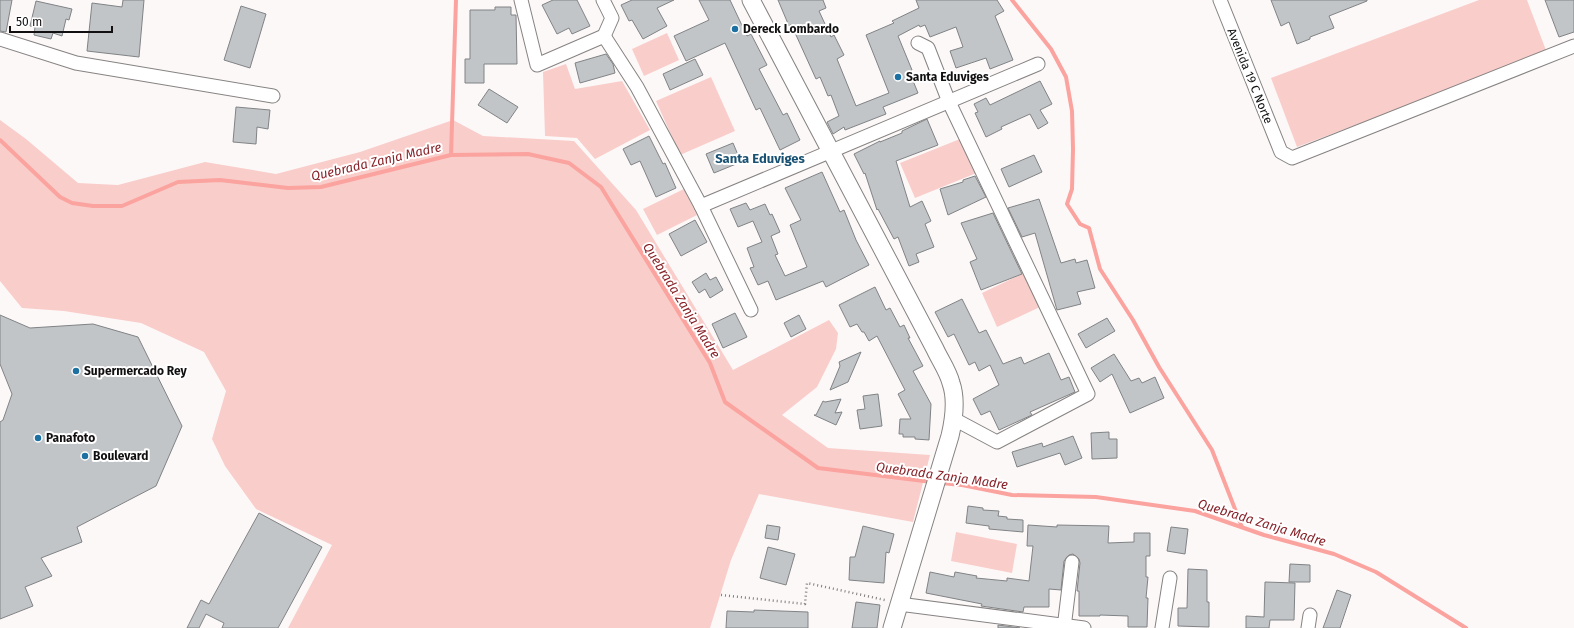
<svg xmlns="http://www.w3.org/2000/svg" width="1574" height="628" font-family="'Fira Sans',sans-serif">
	<rect width="100%" height="100%" fill="#fdf8f8"/>
	<g fill="#f9cdca">
		<path d="M1479,0H1527L1547,53L1297,147L1271,78Z"/>
		<path d="M667,33L679,60L644,76L632,49Z"/>
		<path d="M566,64L575,89L622,81L650,130L595,159L577,138L545,136L543,72Z"/>
		<path d="M711,77L735,131L680,155L656,101Z"/>
		<path d="M0,120L26,139L78,183L118,185L205,162L276,174L360,152L453,120L483,136L574,141L636,210L733,370L829,320L838,333L836,349L817,387L782,415L828,448L930,455L913,522L759,494L731,560L710,628H288L332,545L256,509L225,466L212,439L226,391L204,352L141,323L64,311L22,308L0,281Z"/>
		<path d="M965,137L979,172L915,198L900,163Z"/>
		<path d="M684,189L697,215L657,235L643,209Z"/>
		<path d="M1024,273L1040,307L997,327L982,293Z"/>
		<path d="M956,532L1017,544L1012,573L951,561Z"/>
	</g>
	<g fill="none" stroke-linecap="round" stroke-linejoin="round">
		<g stroke="#fba39f" stroke-width="4">
			<path d="M1012,0L1051,49L1066,77L1072,111L1073,149L1072,189L1067,204L1080,224L1089,228L1100,269L1133,320L1159,367L1212,450L1242,527"/>
			<path d="M0,140L60,197L72,203L93,206H122L178,182L220,180L288,188L321,187L451,155L528,154L569,163L601,187L710,363L725,402L818,468L932,482"/>
			<path d="M451,155L456,0"/>
			<path d="M941,483L962,485L1012,495L1096,497L1195,511L1264,535L1334,554L1376,572L1466,628"/>
		</g>
	</g>
	<g fill="#c2c5c7" stroke="#808385">
		<path d="M0,0H12L6,32L0,31Z"/>
		<path d="M123,0H144L139,57L87,51L92,3L122,7Z"/>
		<path d="M553,0H577L590,26L572,34L569,28L557,34L542,5Z"/>
		<path d="M632,0H674L657,8L667,26L643,39L632,20L629,21L621,5Z"/>
		<path d="M699,0H730L747,36L751,34L767,65L759,69L783,115L787,113L800,140L780,150L760,108L756,110L725,43L686,61L674,36L709,20Z"/>
		<path d="M778,0H823L826,8L819,11L831,37L834,35L844,55L837,59L856,106L889,93L866,35L894,23L892,21L919,8L916,0H997L1004,11L995,16L1013,60L990,69L986,58L956,68L950,51L963,47L956,27L930,37L925,25L920,27L919,25L898,36L912,70L909,71L918,93L883,107L886,114L845,130L844,127L833,134L827,122L839,116L831,95L828,96L820,77L816,79L791,24L789,26Z"/>
		<path d="M1271,0H1367V1L1329,16L1334,28L1310,37V39L1297,44L1289,22L1281,26Z"/>
		<path d="M1545,0H1574V32L1559,37Z"/>
		<path d="M36,1L72,9L69,20L66,19L62,36L53,33L51,39L34,35L35,27L30,26Z"/>
		<path d="M241,6L266,14L250,68L224,60Z"/>
		<path d="M495,7H511V15H516L517,64H484V83H465V59H470V10H495Z"/>
		<path d="M606,54L613,64L615,73L580,83L575,63Z"/>
		<path d="M695,59L703,75L670,90L663,74Z"/>
		<path d="M1040,81L1052,104L1040,110L1048,123L1038,129L1030,114L1001,127L1002,129L986,137L975,113L978,112L974,104L986,98L990,105Z"/>
		<path d="M489,89L518,107L507,123L478,105Z"/>
		<path d="M236,107L270,110L268,129L257,127L256,144L233,142Z"/>
		<path d="M927,119L938,145L896,161L910,207L922,201L931,221L925,224L934,247L916,254L919,262L909,266L898,237L894,239L878,209L877,210L865,173L864,174L854,154L880,141V142L902,133V131Z"/>
		<path d="M649,136L663,164L665,163L676,188L656,197L640,161L631,165L623,149Z"/>
		<path d="M733,143L741,162L714,173L706,154Z"/>
		<path d="M1034,155L1042,172L1009,187L1001,169Z"/>
		<path d="M822,172L840,212L844,210L856,240L869,265L826,287L823,281L776,300L768,281L758,285L750,268L754,267L747,248L762,242L753,221L738,227L730,209L746,203L750,210L765,204L770,215L772,214L780,232L771,236L778,254L775,255L785,276L807,267L790,225L801,220L785,188Z"/>
		<path d="M975,176L986,197L948,215L940,189L963,182V180Z"/>
		<path d="M1039,199L1061,263L1075,259L1076,263L1087,260L1095,288L1077,292L1081,304L1057,310L1035,233L1022,237L1008,208Z"/>
		<path d="M993,213L1022,274L981,290L970,262L977,259L961,223Z"/>
		<path d="M695,220L707,242L681,256L669,234Z"/>
		<path d="M706,273L710,280L716,277L723,290L710,298L705,289L699,293L692,282Z"/>
		<path d="M875,287L886,310L890,308L900,327L904,325L910,338H908L923,366L913,371L931,404L929,440L915,439V437H903V434H899L900,419H911L898,394L905,390L877,336L869,341L864,332H862L857,324L850,327L839,305Z"/>
		<path d="M962,299L979,333L986,330L1003,364L1021,357L1024,364L1049,353L1061,380L1069,377L1075,392L1030,412L1032,415L999,430L990,411L981,415L973,399L999,385L990,365L979,371L975,362L969,365L954,334L948,337L935,312Z"/>
		<path d="M735,313L747,337L723,348L712,324Z"/>
		<path d="M0,315L30,328L93,324L138,337L182,426L156,486L77,527L82,542L41,558L52,576L25,587L33,606L0,619V422L3,420L12,394L0,364Z"/>
		<path d="M799,315L806,329L791,337L784,323Z"/>
		<path d="M1107,318L1115,331L1086,348L1078,334Z"/>
		<path d="M861,352L848,382L830,390L840,366L839,362Z"/>
		<path d="M1114,354L1131,381L1139,378L1142,383L1155,377L1164,398L1130,413L1112,374L1100,382L1091,368Z"/>
		<path d="M878,394L882,426L860,429L857,410L865,409L863,396Z"/>
		<path d="M841,399L835,413L842,412L836,425L814,415H816L823,401L825,402Z"/>
		<path d="M1109,432V439H1117V458L1092,459L1091,433Z"/>
		<path d="M1073,436L1082,458L1065,465L1060,453L1017,467L1012,452L1042,443L1043,447Z"/>
		<path d="M968,506L983,508V510L999,511L998,516L1007,517V519L1023,520V532L989,529V526L966,523Z"/>
		<path d="M259,513L322,547L278,628H222L224,623L206,614L199,628H187L201,600L209,604Z"/>
		<path d="M767,525L780,527L778,540L765,538Z"/>
		<path d="M1028,525L1057,527V525L1109,526L1108,543L1134,542V533H1150V556H1146V577H1148L1146,598H1148L1147,627H1128V616L1100,615V616H1079V591H1077L1080,563L1079,559L1073,554L1069,555L1064,561L1061,590L1049,589V607H1024L1023,612L981,606L982,604L926,593L930,572L954,577L955,572L977,576L976,578L1007,581V578L1029,581L1033,546H1027Z"/>
		<path d="M863,526L894,534L889,553L886,552L884,583L849,580L850,557H855Z"/>
		<path d="M1171,527L1188,529L1185,554L1167,551Z"/>
		<path d="M768,547L795,554L786,585L760,578Z"/>
		<path d="M1290,564L1310,565V582H1289Z"/>
		<path d="M1188,569L1207,570V602H1209V627L1178,626V608H1187Z"/>
		<path d="M1265,582L1295,583L1294,620H1270L1269,628H1246V616L1264,617Z"/>
		<path d="M1337,590L1351,595L1340,628H1323Z"/>
		<path d="M856,602L880,605L877,628H852Z"/>
		<path d="M754,610L808,612V628H726L727,611L754,612Z"/>
		<path d="M998,625L1020,628H998Z"/>
	</g>
	<g fill="none" stroke-linecap="round" stroke-linejoin="round">
		<g stroke="#868382" stroke-width="15">
			<g id="minor">
				<path d="M521,0L537,65L604,36L637,87L701,206L751,310"/>
				<path d="M603,0L612,18L604,36"/>
				<path d="M1220,0L1281,152L1292,158L1574,46"/>
				<path d="M0,39L76,63L273,96"/>
				<path d="M918,43L928,48L949,102L1088,394L997,442L954,419"/>
				<path d="M701,206L1038,64"/>
				<path d="M899,604L1084,628"/>
				<path d="M1064,628L1072,562"/>
				<path d="M1162,628L1170,578"/>
				<path d="M1308,628L1310,615"/>
			</g>
		</g>
		<g stroke="#868382" stroke-width="19">
			<path id="tertiary" d="M751,0L935,349C940,360 948,371 951,383C957,400 954,419 950,436L892,628"/>
		</g>
		<path stroke="#7f7c7c" stroke-width="2.5" stroke-dasharray="1 3" stroke-linecap="butt" d="M721,595L805,604L807,583L885,600"/>
		<use href="#minor" stroke="#fff" stroke-width="13"/>
		<use href="#tertiary" stroke="#fff" stroke-width="17"/>
	</g>
	<g fill="#1d71a2" stroke="#fff" stroke-width="1.5">
		<circle cx="735" cy="29" r="4"/>
		<circle cx="898" cy="77" r="4"/>
		<circle cx="76" cy="371" r="4"/>
		<circle cx="38" cy="438" r="4"/>
		<circle cx="85" cy="456" r="4"/>
	</g>
	<g text-anchor="middle" stroke-width="4" stroke-linejoin="round" paint-order="stroke">
		<g font-size="12" font-weight="bold" fill="#110f0f" stroke="#fff" text-anchor="start">
			<text x="743" y="33">Dereck Lombardo</text>
			<text x="906" y="81">Santa Eduviges</text>
			<text x="84" y="375">Supermercado Rey</text>
			<text x="46" y="442">Panafoto</text>
			<text x="93" y="460">Boulevard</text>
		</g>
		<g font-size="12" fill="#110f0f" stroke="#fff">
			<text transform="translate(1250 76) rotate(68)" y="4">Avenida 19 C Norte</text>
		</g>
		<g font-size="13" font-weight="bold" fill="#195172" stroke="#fff">
			<text x="760" y="163">Santa Eduviges</text>
		</g>
		<g font-size="13" font-style="italic" fill="#882229" stroke="#fff">
			<text transform="translate(376 161) rotate(-13)" y="5">Quebrada Zanja Madre</text>
			<text transform="translate(682 300) rotate(58)" y="5">Quebrada Zanja Madre</text>
			<text transform="translate(942 475) rotate(8)" y="5">Quebrada Zanja Madre</text>
			<text transform="translate(1262 522) rotate(17)" y="5">Quebrada Zanja Madre</text>
		</g>
	</g>
	<path d="M10 26v6h102v-6" fill="none" stroke="#110f0f" stroke-width="2"/>
	<text x="16" y="26" font-size="12" fill="#110f0f" stroke="#ffffff" stroke-width="3" paint-order="stroke">50 m</text>
</svg>
